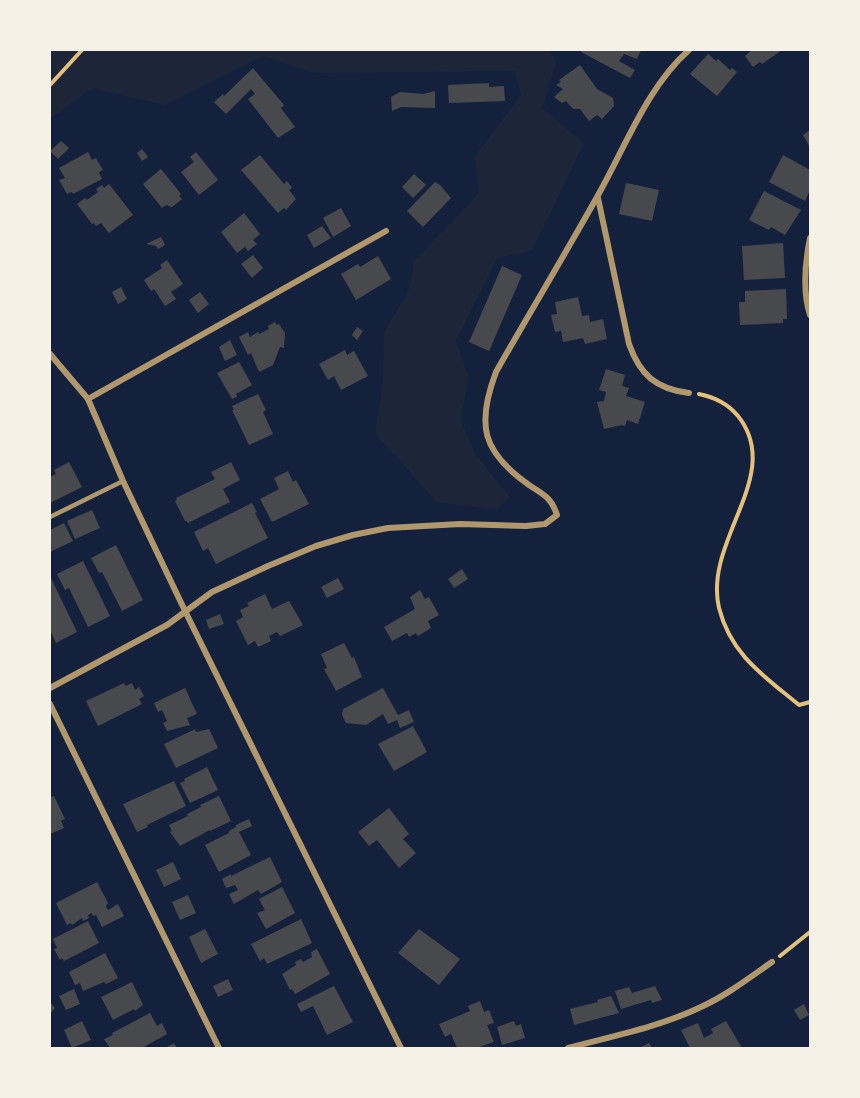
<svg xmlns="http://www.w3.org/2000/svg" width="860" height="1098" font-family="'Open Sans',sans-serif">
	<rect width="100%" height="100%" fill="#14213d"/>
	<path fill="#1d2539" d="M50,50H548L557,60L542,108L584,143L532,251L497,258L456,341L468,376L461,421L475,454L510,497L496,510L437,502L375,433L383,382L384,332L409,290L414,261L479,193L475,156L521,95L514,71L315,73L263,56L165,105L92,88L50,119Z"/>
	<g fill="#48494c">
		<path d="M582,50H641L637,59L624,54L619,61L635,70L630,78L581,52Z"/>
		<path d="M752,50H782L762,64L760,62L753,67L745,56Z"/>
		<path d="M708,54L716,61L718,59L730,70L732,68L737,72L717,96L690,74Z"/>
		<path d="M580,65L597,89L613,98L614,106L602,119L597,115L589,121L580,109H573L566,101L562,103L554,97L563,89L556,85L561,82L559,80Z"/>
		<path d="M253,68L284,105L281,108L295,127L278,138L248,99L255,94L251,89L226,114L214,102L223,94L224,96Z"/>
		<path d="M489,83V87L504,86L505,101L449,103L448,85Z"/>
		<path d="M435,91V108L401,107L392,111L391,97L400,92L423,94Z"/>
		<path d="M810,130V147L803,135Z"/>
		<path d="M61,141L69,148L58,159L50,151Z"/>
		<path d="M142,149L148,157L142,161L137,153Z"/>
		<path d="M88,152L92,160L96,158L103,170L99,172L102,179L73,194L72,192L67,194L59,180L65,178L59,168Z"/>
		<path d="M196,152L218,180L199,195L181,172L194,162L190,157Z"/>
		<path d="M260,155L284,184L287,181L292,188L289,190L296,199L286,210L284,208L278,213L241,170Z"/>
		<path d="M783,155L810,170V190L805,201L769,182Z"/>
		<path d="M161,169L181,194L179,196L182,199L172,207L166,205L162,208L143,184Z"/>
		<path d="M414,174L426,185L413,198L402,187Z"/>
		<path d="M435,182L440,185L451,198L423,227L407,211Z"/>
		<path d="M626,183L659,190L652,221L619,214Z"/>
		<path d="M109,184L133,215L109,233L101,223L96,226L94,223L92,224L77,204L85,198L87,200L98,192L96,189L102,185L104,188Z"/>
		<path d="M764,191L801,210L785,235L771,227L769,230L749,220Z"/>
		<path d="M341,208L351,226L333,237L323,218Z"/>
		<path d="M244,213L260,234L253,240L257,244L248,251L245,247L237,253L221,232Z"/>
		<path d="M322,226L331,238L314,248L307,235Z"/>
		<path d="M161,237L165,245L158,249L156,246L146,244Z"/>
		<path d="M783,243L785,278L744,280L742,246Z"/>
		<path d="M253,255L263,268L252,278L241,264Z"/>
		<path d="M378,256L391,279L356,300L341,274L358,264L360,267Z"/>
		<path d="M167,260L183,284L171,292L176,299L165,306L154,289L151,291L144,280L162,268L160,265Z"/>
		<path d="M502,266L522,275L489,351L469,342Z"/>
		<path d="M121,287L127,299L118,304L112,292Z"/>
		<path d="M786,289L787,319H783V323L740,325L739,302H745V291Z"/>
		<path d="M200,292L209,304L198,313L189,300Z"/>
		<path d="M578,297L582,316L589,315L590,322L603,319L607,339L585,344L583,338L563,342L561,331L555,332L551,315L557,314L555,302Z"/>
		<path d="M275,322L277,325L279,324L285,333L284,348L280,347L273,365L259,372L251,353L248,355L239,337L248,332L250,337L258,332L259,334L269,329L268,326Z"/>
		<path d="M357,327L363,331L357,340L352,335Z"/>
		<path d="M230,340L237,355L225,361L219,347Z"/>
		<path d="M345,350L347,355L354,351L368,376L341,390L334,376L328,380L319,364Z"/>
		<path d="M239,362L252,385L236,394L237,397L232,399L217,373Z"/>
		<path d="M606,369L625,375L622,386L629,388L626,396L645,402L638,424L627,420L625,426L622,425L604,429L597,402L604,401L606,392L599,390Z"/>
		<path d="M258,394L266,410L263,412L273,434L249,445L232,410H234L232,406Z"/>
		<path d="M69,462L82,487L50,503V477L56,474L54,470Z"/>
		<path d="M231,462L240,480L223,489L230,502L188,523L187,521H185L175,501L177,500L176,498L215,479L211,472Z"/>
		<path d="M288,471L293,482L296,480L309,504L272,522L260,499L279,489L274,478Z"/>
		<path d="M252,503L257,512L255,513L268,538L216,564L208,548L203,551L194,532Z"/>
		<path d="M92,510L100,528L75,539L67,521Z"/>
		<path d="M64,523L73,541L50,552V530Z"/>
		<path d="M116,545L143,600L122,611L102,572L99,573L91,558Z"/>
		<path d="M83,561L110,616L88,627L69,588L65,590L57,574Z"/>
		<path d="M462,569L468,579L454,588L448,579Z"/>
		<path d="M50,576L77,632L56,643L50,630Z"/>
		<path d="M338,578L344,589L327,598L321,587Z"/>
		<path d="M420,590L425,599L429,597L439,615L428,621L431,628L418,636L416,633L409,637L407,633L392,641L384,627L415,609L410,597Z"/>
		<path d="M265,594L272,609L289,601L303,625L280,636L277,632L269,636L271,641L258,647L255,641L248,645L236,621L243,617L240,610L249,606L247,603Z"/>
		<path d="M220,614L224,624L209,629L206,620Z"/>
		<path d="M344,643L352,658L354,657L362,677L336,691L324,669L327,668L321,654Z"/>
		<path d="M124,683L126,686L132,683L135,690L139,687L144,696L139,699L142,704L98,726L86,701Z"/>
		<path d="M185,688L197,714L187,718L190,725L167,731L163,723L167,721L162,710L158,712L154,703Z"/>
		<path d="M383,688L398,715L409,710L414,722L400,728L397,720L388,724L383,714L366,725L346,723L342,715L343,709Z"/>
		<path d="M413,726L427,752L394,771L378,744Z"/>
		<path d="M195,729L196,732L209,729L218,748L176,768L164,744Z"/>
		<path d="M207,767L218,790L190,803L180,783L185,781L184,779Z"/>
		<path d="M174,781L186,806L147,825L148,827L137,832L123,804Z"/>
		<path d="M50,793L51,797L54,796L65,819L61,821L64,828L50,834Z"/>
		<path d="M219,796L231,821L210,831V830L180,846L170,832L172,831L169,825L188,816L187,814L201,807L200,805Z"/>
		<path d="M389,808L409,834L403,839L416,853L399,868L377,840L369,846L358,832Z"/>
		<path d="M249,819L252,826L239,832L251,855L219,872L205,845L229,833V831L236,827V825Z"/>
		<path d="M270,857L282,882L261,894L258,890L234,904L229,894L238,890L235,885L226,888L222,879L231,874V876Z"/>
		<path d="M173,862L181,879L164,887L156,870Z"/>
		<path d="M97,882L108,903L106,906L108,910L118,904L124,916L102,927L96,915L93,916L92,913L88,915L89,918L83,921L82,918L72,925L71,923L67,925L56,903Z"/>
		<path d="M282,887L295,913L266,929L257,913L265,910L259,899Z"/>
		<path d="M188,895L196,913L180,920L172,902Z"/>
		<path d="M301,919L312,943L267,964L264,958L260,961L251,944Z"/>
		<path d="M88,921L99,943L64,961L62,958L60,960L54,949L57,948L53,939Z"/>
		<path d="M205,929L218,954L201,963L189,937Z"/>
		<path d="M419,929L460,959L439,985L398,953Z"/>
		<path d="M317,949L330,974L295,994L292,989L290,990L282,974L296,965L295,962L301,959L303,962L312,957L311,952Z"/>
		<path d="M105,953L118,978L106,984L104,982L83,991L80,983L75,985L69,972Z"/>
		<path d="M228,979L233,990L218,997L213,986Z"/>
		<path d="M132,982L143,1005L135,1011L134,1009L113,1020L101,997Z"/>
		<path d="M334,986L353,1022L327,1035L313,1006L301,1012L297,1004Z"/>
		<path d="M655,986L662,1000L652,1003L651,1000L621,1009L615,991L629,987L632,993Z"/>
		<path d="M74,989L80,1004L66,1010L59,996Z"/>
		<path d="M611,996L619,1013L574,1025L570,1009L598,1002L597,1000Z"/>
		<path d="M480,1001L484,1012L489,1010L494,1023L487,1025L494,1042L476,1048H457L451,1034L445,1037L439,1024L470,1011L468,1006Z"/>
		<path d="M50,1002L55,1008L50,1014Z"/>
		<path d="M804,1004L809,1015L800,1020L794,1010Z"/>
		<path d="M150,1013L157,1026L162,1023L167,1034L142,1048H110L104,1039L113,1035L112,1033Z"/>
		<path d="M82,1021L91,1040L72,1048L64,1030Z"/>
		<path d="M514,1021L516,1026L521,1024L525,1038L502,1045L497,1027Z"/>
		<path d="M726,1021L742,1048H690L681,1030L698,1023L704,1038L713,1033L711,1029Z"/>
		<path d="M174,1043L177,1048H161L167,1047Z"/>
		<path d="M649,1043L652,1048H639Z"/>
	</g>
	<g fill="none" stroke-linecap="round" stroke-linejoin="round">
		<g stroke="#e5c07b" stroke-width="4">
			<path d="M50,85L82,50"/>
			<path d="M699,394C714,397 728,404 738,416C785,475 703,540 719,608C731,655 764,676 799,705L810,702"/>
			<path d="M780,956L810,932"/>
		</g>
		<path stroke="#b1986c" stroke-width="4.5" d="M50,517L123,481"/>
		<g stroke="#b1986c" stroke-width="6">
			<path d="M598,198L629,344C640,375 656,389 689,393"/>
			<path d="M810,238C805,263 802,290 810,315"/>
			<path d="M50,354L88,399L123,481L186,613L401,1048"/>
			<path d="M88,399L386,231"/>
			<path d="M50,688L167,625L212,592L268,566L316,546L353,535L388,528L460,524L526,526L545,524L557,515C551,497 544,495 529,485C482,452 476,425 496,372C529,314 564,256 597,197C625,148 647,87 689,50"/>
			<path d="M50,704L219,1048"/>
			<path d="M568,1048C613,1036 659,1027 701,1007C727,995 749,978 772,962"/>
		</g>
	</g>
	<rect width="860" height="1098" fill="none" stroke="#f6f1e7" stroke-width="102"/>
</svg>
